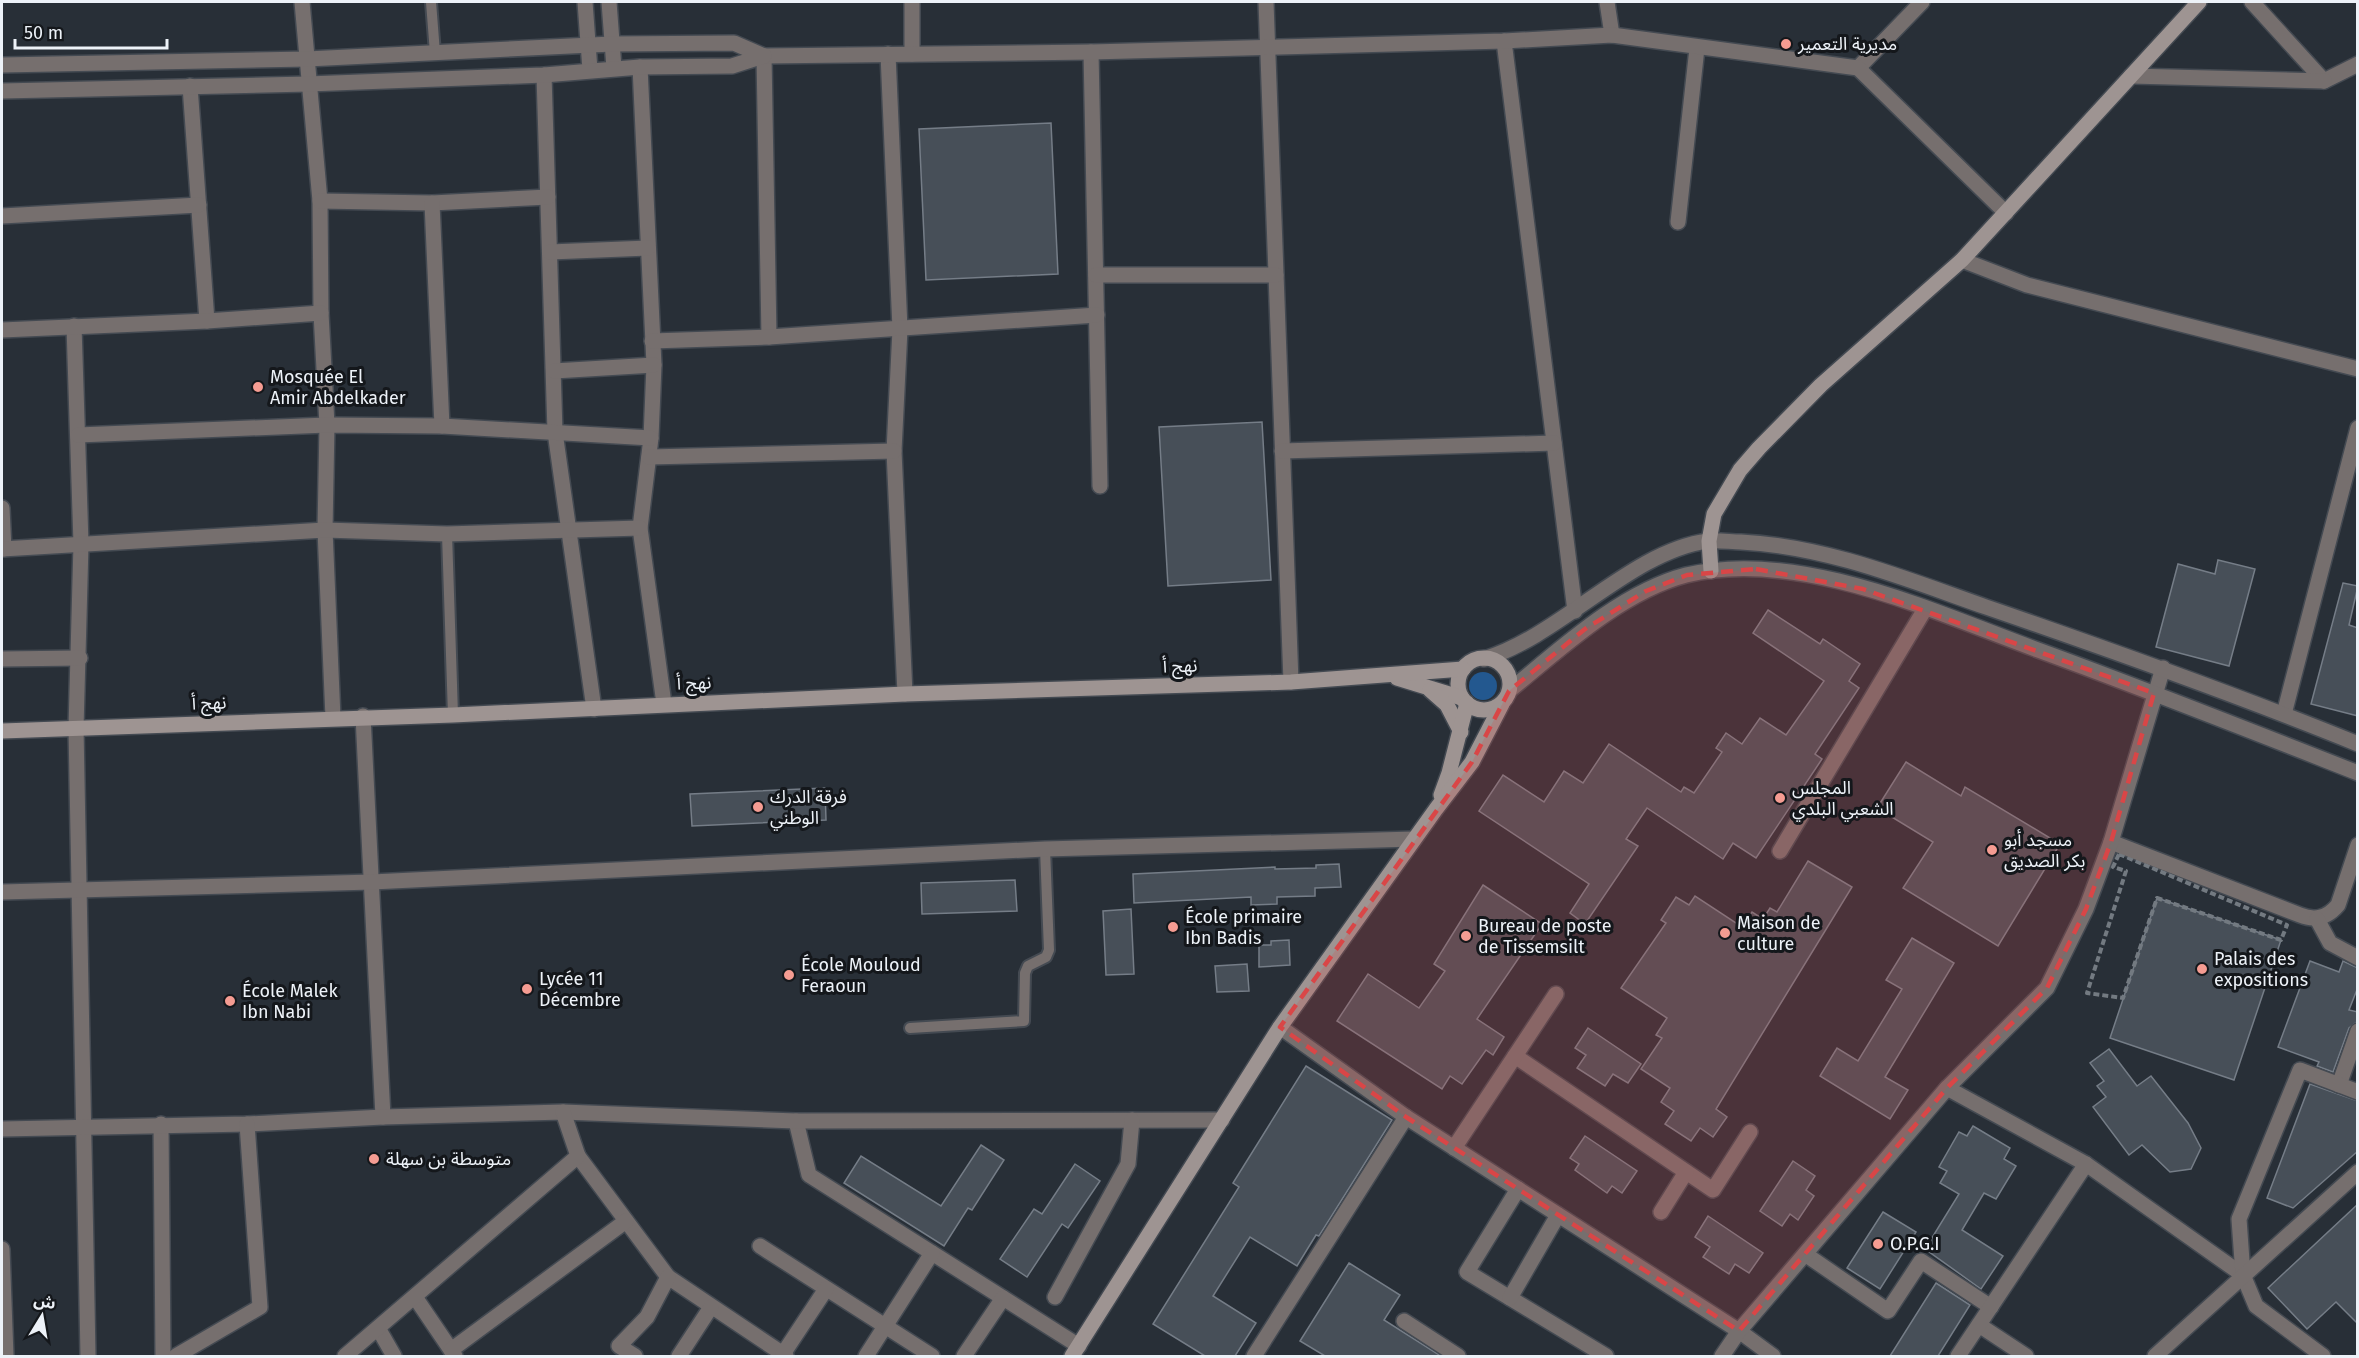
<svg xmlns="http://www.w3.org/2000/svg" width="2359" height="1358" font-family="'Fira Sans','Noto Sans Arabic',sans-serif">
	<rect width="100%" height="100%" fill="#282f37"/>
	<circle fill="#23588f" cx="1483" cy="686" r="14"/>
	<g fill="#474f58" stroke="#757d87" stroke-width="1.5">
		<path d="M1051,123L1058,274L926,280L919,129Z"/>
		<path d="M1262,422L1271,580L1168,586L1159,427Z"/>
		<path d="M2218,560L2255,569L2229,666L2156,647L2178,564L2215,574Z"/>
		<path d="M2343,583L2358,586L2349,625L2358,628V716L2311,704Z"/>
		<path d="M1768,610L1820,644L1823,639L1860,664L1849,681L1859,688L1815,754L1822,759L1756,858L1733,843L1723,859L1647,808L1626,839L1638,846L1585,924L1570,913L1589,884L1479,811L1503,775L1544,802L1564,771L1583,783L1609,744L1681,792L1684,787L1694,793L1722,752L1716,748L1726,733L1742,744L1760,718L1786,735L1824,681L1753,633Z"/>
		<path d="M1906,762L1961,796L1965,787L2060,844L1998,946L1903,888L1933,842L1877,808Z"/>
		<path d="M825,788L826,820L692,826L690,794Z"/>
		<path d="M1808,861L1852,887L1716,1109L1727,1117L1713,1137L1700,1128L1691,1141L1665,1124L1674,1111L1661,1102L1670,1088L1641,1069L1662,1038L1656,1035L1667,1018L1621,988L1666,923L1661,920L1676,897L1689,905L1695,896L1742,927L1752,912L1763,919L1770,908L1777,912Z"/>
		<path d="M1339,864L1341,887L1315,888V896L1277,897V904L1251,905V897L1134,903L1133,874L1275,867V869L1316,868V865Z"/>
		<path d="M1015,880L1017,911L922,914L921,883Z"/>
		<path d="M1483,885L1542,924L1477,1019L1504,1037L1493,1055L1486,1050L1462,1084L1450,1076L1442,1089L1337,1021L1368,974L1419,1008L1445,971L1434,964Z"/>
		<path d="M2157,898L2281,940L2234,1080L2110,1038Z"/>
		<path d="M1131,909L1134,974L1106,975L1103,911Z"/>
		<path d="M1912,938L1954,963L1885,1077L1908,1090L1890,1119L1820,1076L1837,1048L1858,1061L1902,989L1886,980Z"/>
		<path d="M1289,940L1290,965L1259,967V945H1271V941Z"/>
		<path d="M2310,961L2339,972L2343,961L2358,968V987L2349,1010L2358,1012V1021L2349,1028L2333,1072L2317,1066L2319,1062L2278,1047Z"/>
		<path d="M1247,964L1249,991L1217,992L1215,966Z"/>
		<path d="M1588,1028L1641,1064L1628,1083L1613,1074L1605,1086L1577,1068L1586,1055L1575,1048Z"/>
		<path d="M2109,1049L2137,1086L2151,1076L2188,1123L2201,1148L2191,1169L2170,1172L2142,1145L2129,1155L2093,1107L2106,1097L2097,1086L2104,1081L2090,1063Z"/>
		<path d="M1306,1066L1392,1120L1319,1236L1316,1235L1297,1266L1250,1237L1213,1296L1256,1323L1235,1356H1205L1153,1324L1239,1187L1233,1183Z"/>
		<path d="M2310,1084L2358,1101V1151L2293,1208L2267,1198Z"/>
		<path d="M1973,1126L2010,1148L2004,1159L2016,1166L1996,1199L1984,1193L1962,1230L2003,1256L1981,1289L1925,1249L1959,1194L1940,1183L1947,1171L1939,1167L1959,1132L1967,1136Z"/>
		<path d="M1585,1136L1637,1171L1622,1193L1612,1186L1607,1193L1575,1170L1579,1164L1570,1158Z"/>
		<path d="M981,1145L1004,1160L972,1210L968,1208L944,1246L844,1183L861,1156L941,1206Z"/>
		<path d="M1793,1161L1815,1176L1806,1190L1814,1196L1798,1220L1790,1214L1782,1226L1760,1211Z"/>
		<path d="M1075,1164L1100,1181L1068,1228L1062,1224L1027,1277L1000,1259L1034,1209L1042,1214Z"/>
		<path d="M2358,1204V1324L2336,1302L2307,1329L2268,1288Z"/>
		<path d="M1883,1212L1916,1232L1880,1289L1847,1268Z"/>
		<path d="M1708,1216L1763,1253L1749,1273L1735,1264L1729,1274L1703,1257L1710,1247L1695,1237Z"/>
		<path d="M1349,1263L1400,1295L1384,1320L1441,1356H1325L1300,1341Z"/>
		<path d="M1936,1283L1970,1305L1938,1356H1890Z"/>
	</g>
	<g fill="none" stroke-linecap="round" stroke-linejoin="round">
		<g stroke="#444a52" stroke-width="14">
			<g id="service">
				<path d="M431,2L435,53"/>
				<path d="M447,534L453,715"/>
				<path d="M910,1028L1024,1021L1025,973L1028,966L1046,957L1049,950L1045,849"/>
			</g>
		</g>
		<g stroke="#444a52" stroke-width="18">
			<g id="minor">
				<path d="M302,2L320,201L321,313L327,425L325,530L333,718"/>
				<path d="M1266,2L1291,682"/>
				<path d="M1607,2L1612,35"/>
				<path d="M2252,2L2324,81L2358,64"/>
				<path d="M1504,41L1575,611"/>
				<path d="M1091,52L1100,486"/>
				<path d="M888,54L900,329L894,451L905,694"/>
				<path d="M912,54V2"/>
				<path d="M764,56L769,337"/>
				<path d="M640,67L654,365L651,438L640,528L664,704"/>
				<path d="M1858,68L1922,2"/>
				<path d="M544,75L555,432L594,709"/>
				<path d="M2131,76L2324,81"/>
				<path d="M190,86L207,321"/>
				<path d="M320,201L432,203L548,197"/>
				<path d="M432,203L442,426"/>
				<path d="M2,216L199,205"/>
				<path d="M1678,222L1697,48"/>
				<path d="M550,252L648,248"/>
				<path d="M1962,260L2027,285L2358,369"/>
				<path d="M1096,275H1276"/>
				<path d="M74,326L81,544L76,728L88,1356"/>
				<path d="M2,330L207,321L321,313"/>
				<path d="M652,341L769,337L1097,315"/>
				<path d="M554,371L654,365"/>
				<path d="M78,435L327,425L442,426L651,438"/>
				<path d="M1282,451L1554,443"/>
				<path d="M649,457L894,451"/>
				<path d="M2,508L4,549"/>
				<path d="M2,549L325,530L447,534L640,528"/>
				<path d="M2,659L80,658"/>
				<path d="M2284,714L2358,428"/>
				<path d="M363,716L383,1117"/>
				<path d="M2111,842L2300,915C2315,921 2327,918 2338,905L2358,845"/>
				<path d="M1780,851L1925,609"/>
				<path d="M2,892L372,882L1045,849L1414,839"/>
				<path d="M2317,919L2330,943L2358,958"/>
				<path d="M1280,1027L1406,1117L1739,1331L1773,1356"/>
				<path d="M1515,1056L1713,1190L1750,1132"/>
				<path d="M2339,1085L2358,1031"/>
				<path d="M1947,1088L2086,1164L2243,1275L2256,1306L2323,1356"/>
				<path d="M796,1121L809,1175L1079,1346"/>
				<path d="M161,1124L163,1356"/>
				<path d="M2,1129L247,1124L383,1117L563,1112L796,1121L1222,1120"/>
				<path d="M1454,1148L1556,994"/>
				<path d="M578,1156L668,1277L786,1356"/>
				<path d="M1518,1189L1467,1272L1606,1356"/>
				<path d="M1661,1212L1686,1172"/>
				<path d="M760,1246L932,1356"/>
				<path d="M2,1249L6,1356"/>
				<path d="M1805,1254L1888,1311L1921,1261L1991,1307"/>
				<path d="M2243,1275L2239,1219L2300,1070L2358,1092"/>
				<path d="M415,1297L455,1356"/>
				<path d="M1055,1297L1128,1164L1132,1120"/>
				<path d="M1510,1298L1558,1215"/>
				<path d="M1404,1321L1458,1356"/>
				<path d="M1979,1325L2026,1356"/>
				<path d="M378,1328L394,1356"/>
				<path d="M451,1350L626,1221"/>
				<path d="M783,1354L826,1289"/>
				<path d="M176,1356L260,1307L247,1124"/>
				<path d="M345,1356L578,1156L563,1112"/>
				<path d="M635,1356L619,1346L647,1317L668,1277"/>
				<path d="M679,1356L711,1307"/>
				<path d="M866,1356L932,1253"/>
				<path d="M964,1356L1003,1298"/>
				<path d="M1254,1356L1406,1117"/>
				<path d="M1722,1356L1739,1331L1947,1088L2047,988L2086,909L2111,842L2163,668"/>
				<path d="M1958,1356L2086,1164"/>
				<path d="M2155,1356L2358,1172"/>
			</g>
		</g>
		<g stroke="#444a52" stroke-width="18">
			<g id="tertiary">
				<path d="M585,2L590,70"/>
				<path d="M609,2L614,68"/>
				<path d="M764,56L1091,52L1504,41L1612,35L1858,68L2006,213"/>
				<path d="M2,65L307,59L612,44L734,43L764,56L732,66L640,67L544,75L308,84L2,91"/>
				<path d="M1484,659C1562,635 1631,551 1708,541C1719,540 1731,542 1741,542C1826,546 1906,579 1986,607C2111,650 2235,694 2358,744"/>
				<path d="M1509,691C1560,649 1621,592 1686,575C1799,548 1934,612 2038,650C2145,689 2251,731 2358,773"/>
			</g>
		</g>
		<g stroke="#444a52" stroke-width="18">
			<g id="secondary">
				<path d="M1711,571L1709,541L1714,514L1740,470L1759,448L1821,385L1962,260L2199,2"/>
				<circle cx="1484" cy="684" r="26"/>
				<path d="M1397,678L1462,698"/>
				<path d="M1430,690L1447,705L1461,732"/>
				<path d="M2,731L453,715L905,694L1291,682L1463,669"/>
				<path d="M1441,795L1449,773L1467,703"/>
				<path d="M1072,1356L1280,1027L1436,809L1472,762L1502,704"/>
			</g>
		</g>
		<path stroke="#737a81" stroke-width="4" stroke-dasharray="6 3" stroke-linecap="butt" d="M2119,854L2287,925L2281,940L2157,898L2123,998L2087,993L2126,871L2113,867Z"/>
		<use href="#service" stroke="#766f6e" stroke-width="10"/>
		<use href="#minor" stroke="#766f6e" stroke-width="15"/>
		<use href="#tertiary" stroke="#766f6e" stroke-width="15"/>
		<use href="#secondary" stroke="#9e9492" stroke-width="15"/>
	</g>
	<path fill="#d94647" fill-opacity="0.2" stroke="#d94647" stroke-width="4.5" stroke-dasharray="12 8" stroke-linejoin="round" d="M1756,569L1863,589L2154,693L2111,842L2086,909L2047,988L1947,1088L1739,1331L1406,1117L1280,1027L1472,762L1509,691L1585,629L1646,591L1687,575Z"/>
	<g fill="#f59c92" stroke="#14171b" stroke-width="2">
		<circle cx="1786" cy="44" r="6"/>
		<circle cx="258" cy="387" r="6"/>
		<circle cx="1780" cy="798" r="6"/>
		<circle cx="758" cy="807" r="6"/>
		<circle cx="1992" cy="850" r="6"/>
		<circle cx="1173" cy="927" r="6"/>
		<circle cx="1725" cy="933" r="6"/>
		<circle cx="1466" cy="936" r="6"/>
		<circle cx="2202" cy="969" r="6"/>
		<circle cx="789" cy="975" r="6"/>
		<circle cx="527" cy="989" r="6"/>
		<circle cx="230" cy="1001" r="6"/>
		<circle cx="374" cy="1159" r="6"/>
		<circle cx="1878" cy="1244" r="6"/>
	</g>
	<g text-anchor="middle" stroke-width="6" stroke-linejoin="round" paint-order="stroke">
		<g font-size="18" fill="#edf2f8" stroke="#14171b" text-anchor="start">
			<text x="1798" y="50">مديرية التعمير</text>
			<text x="270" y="383">Mosquée El<tspan x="270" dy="21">Amir Abdelkader</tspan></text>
			<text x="1792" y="794">المجلس<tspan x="1792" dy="21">الشعبي البلدي</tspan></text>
			<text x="770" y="803">فرقة الدرك<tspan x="770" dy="21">الوطني</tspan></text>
			<text x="2004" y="846">مسجد أبو<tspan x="2004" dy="21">بكر الصديق</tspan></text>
			<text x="1185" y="923">École primaire<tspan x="1185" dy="21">Ibn Badis</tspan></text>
			<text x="1737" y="929">Maison de<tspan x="1737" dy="21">culture</tspan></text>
			<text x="1478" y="932">Bureau de poste<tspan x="1478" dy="21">de Tissemsilt</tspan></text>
			<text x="2214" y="965">Palais des<tspan x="2214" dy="21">expositions</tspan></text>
			<text x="801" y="971">École Mouloud<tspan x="801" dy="21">Feraoun</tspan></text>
			<text x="539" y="985">Lycée 11<tspan x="539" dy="21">Décembre</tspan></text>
			<text x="242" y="997">École Malek<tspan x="242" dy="21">Ibn Nabi</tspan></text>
			<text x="386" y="1165">متوسطة بن سهلة</text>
			<text x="1890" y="1250">O.P.G.I</text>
		</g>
		<g font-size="18" fill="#edf2f8" stroke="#14171b">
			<text transform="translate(1180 666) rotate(-2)" y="6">نهج أ</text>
			<text transform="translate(694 683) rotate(-2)" y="6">نهج أ</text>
			<text transform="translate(209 703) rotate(-2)" y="6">نهج أ</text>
		</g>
	</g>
	<rect width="2359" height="1358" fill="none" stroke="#edf2f8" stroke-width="6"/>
	<g transform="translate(42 1316) rotate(11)" stroke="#14171b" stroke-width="4.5" paint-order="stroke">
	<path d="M0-4.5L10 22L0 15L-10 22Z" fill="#edf2f8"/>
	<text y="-9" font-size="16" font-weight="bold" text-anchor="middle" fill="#edf2f8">ش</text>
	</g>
	<path d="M15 39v9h152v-9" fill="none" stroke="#edf2f8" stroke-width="3"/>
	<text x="24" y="39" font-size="18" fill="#edf2f8" stroke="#14171b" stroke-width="4.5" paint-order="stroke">50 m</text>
</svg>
